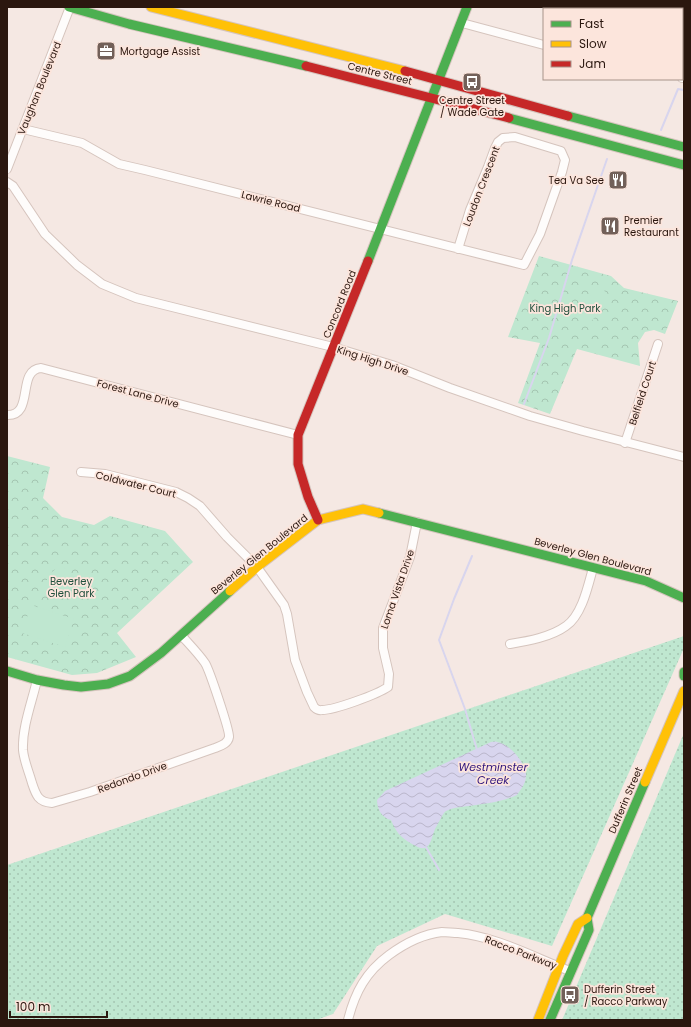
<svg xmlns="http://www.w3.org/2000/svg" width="691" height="1027" font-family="Poppins,sans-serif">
	<defs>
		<pattern id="grass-dots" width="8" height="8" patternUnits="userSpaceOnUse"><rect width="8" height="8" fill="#bfe7d0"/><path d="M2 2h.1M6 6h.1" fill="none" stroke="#a4c5b1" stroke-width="1.8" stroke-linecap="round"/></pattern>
		<pattern id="park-crowns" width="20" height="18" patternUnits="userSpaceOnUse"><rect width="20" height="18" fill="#bfe7d0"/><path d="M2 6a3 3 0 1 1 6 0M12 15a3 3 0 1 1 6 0" fill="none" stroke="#a4c5b1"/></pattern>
		<pattern id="water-waves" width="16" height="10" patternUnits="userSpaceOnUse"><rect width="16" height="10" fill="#d8d5ee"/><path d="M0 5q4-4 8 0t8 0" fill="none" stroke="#bab6cb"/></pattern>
	</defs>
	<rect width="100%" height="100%" fill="#f5e8e3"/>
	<g fill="url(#grass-dots)">
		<path d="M684,636V648L552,946L445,914L377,946L333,1014L316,1020H7V865Z"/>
		<path d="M684,733V1020H562Z"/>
	</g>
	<g fill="url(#park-crowns)">
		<path d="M539,256L611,276L624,288L678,301L665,334L654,330L645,332L638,343L640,366L577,349L550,414L518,403L540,343L508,337Z"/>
		<path d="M7,456L50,467L43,498L62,517L94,525L110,516L165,531L193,562L117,633L136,657L97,673L72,675L7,657Z"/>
	</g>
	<g fill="#bfe7d0">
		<path d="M599,286L612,298L588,325L575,313Z"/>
		<path d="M62,566L77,579L65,591H58L47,582V576L58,567Z"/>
		<path d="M31,605L74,619L65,647L22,633Z"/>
	</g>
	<path fill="url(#water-waves)" d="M491,742C493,742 495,741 497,742C509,743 527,764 526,776C526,783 521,789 517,795C502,802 485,804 469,806C461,807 454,807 446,811C444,812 442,816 441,818C439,822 437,825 435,829C430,842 430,855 412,844C400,837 396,832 391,820C382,818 377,809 377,800L385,791Z"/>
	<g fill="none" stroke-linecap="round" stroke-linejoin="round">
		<g stroke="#d8d5ee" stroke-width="2">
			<path d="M661,130L678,89L684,90"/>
			<path d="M524,404L549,338L572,260L607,159"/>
			<path d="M472,556L454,599L439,640L465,709L477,750"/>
			<path d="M426,847L439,870"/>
		</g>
		<g stroke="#d5c4bd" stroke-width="10">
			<g id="street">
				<path d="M462,23L544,45"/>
				<path d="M682,78H684"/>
				<path d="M23,129L82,143L119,164L145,170L524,265L540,234L562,172L565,160L561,151L515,137L503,138L498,142L495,148L488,167L470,210L458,249"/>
				<path d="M7,169L70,7"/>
				<path d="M7,182L13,186L45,234L77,265L102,284L136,298L333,347L392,365L450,388L530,416L583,431L684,457"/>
				<path d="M7,415C35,416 16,370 41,368L298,435"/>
				<path d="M625,443L658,344"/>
				<path d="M81,472L105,474L176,492L188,498L200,506L227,537L257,567L284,605L287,614L295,660L307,692L314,707C316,709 318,711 322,710C335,710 378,694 388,687L389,674L383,648V628L410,557L417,522"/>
				<path d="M510,644C528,641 551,637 566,626C582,615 588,586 593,568"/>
				<path d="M37,680C32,702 22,727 23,750C24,761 29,772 32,783C36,795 38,802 52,803L90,792L215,748C220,746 228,744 229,737C230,731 209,669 205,663C198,653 189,644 181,635"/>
				<path d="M348,1020C355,992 366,972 389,955C404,944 424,934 442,932C447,932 453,933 458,933C498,937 533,957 570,971"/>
			</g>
		</g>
		<g stroke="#d5c4bd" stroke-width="11">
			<g id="fast">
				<path d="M69,7L129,24L306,66"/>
				<path d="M568,116L684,147"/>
				<path d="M509,118L684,165"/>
				<path d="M368,261L467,7"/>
				<path d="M379,513L646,581L684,598"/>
				<path d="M7,671L37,680L64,685L81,687L108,684L130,676L161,653L230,591"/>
				<path d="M684,672V676"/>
				<path d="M550,1020L589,930L587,918L645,782"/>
			</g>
		</g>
		<g stroke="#d5c4bd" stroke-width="11">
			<g id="slow">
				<path d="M151,7L405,71"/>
				<path d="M230,591L257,567L318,520L363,509L379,513"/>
				<path d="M645,782L684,691"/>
				<path d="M538,1020L563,956L578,924L587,918"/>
			</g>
		</g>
		<g stroke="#d5c4bd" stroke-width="11">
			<g id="jam">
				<path d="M306,66L509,118"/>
				<path d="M405,71L568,116"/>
				<path d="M318,520L308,497L298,464V435L368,261"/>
			</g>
		</g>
		<use href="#street" stroke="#fefcfb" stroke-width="8"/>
		<use href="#fast" stroke="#4caf50" stroke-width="9"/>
		<use href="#slow" stroke="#ffc107" stroke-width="9"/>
		<use href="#jam" stroke="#c62828" stroke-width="9"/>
	</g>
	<defs>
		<g id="office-square" transform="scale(1)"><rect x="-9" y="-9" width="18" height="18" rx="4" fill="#726059" stroke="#fce5dc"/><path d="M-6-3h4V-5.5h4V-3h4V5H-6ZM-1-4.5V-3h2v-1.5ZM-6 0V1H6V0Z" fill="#fff"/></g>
		<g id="bus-square" transform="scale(1)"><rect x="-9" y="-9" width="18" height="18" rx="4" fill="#726059" stroke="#fce5dc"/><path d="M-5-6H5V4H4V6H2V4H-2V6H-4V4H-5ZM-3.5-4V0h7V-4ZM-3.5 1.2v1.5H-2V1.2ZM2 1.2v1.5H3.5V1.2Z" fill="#fff"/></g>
		<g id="restaurant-square" transform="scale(1)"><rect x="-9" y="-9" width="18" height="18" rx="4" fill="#726059" stroke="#fce5dc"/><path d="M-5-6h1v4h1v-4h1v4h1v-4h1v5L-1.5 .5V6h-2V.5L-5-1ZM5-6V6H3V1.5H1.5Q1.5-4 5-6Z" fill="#fff"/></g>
	</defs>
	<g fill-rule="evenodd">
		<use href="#office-square" x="106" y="51"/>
		<use href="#bus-square" x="472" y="82"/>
		<use href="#restaurant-square" x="618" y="180"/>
		<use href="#restaurant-square" x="610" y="226"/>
		<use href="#bus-square" x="570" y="995"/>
	</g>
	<g text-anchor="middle" stroke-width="3.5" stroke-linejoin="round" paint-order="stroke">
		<g font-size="10" fill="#2b170f" stroke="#fce5dc" text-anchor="start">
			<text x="120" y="55">Mortgage Assist</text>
			<text x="472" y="104" text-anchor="middle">Centre Street<tspan x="472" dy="12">/ Wade Gate</tspan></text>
			<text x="604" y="184" text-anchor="end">Tea Va See</text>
			<text x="624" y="224">Premier<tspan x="624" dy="12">Restaurant</tspan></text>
			<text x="584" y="993">Dufferin Street<tspan x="584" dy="12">/ Racco Parkway</tspan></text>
		</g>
		<g font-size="10" fill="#2b170f" stroke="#fce5dc">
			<text transform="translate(380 73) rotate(14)" y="4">Centre Street</text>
			<text transform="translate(39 88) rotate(-68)" y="4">Vaughan Boulevard</text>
			<text transform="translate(481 186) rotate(-69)" y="4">Loudon Crescent</text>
			<text transform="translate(271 201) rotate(14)" y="4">Lawrie Road</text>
			<text transform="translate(339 304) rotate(-68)" y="4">Concord Road</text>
			<text transform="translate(373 360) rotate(18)" y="4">King High Drive</text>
			<text transform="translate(138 393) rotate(15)" y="4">Forest Lane Drive</text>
			<text transform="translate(642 393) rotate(-72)" y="4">Belfield Court</text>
			<text transform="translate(136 484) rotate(14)" y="4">Coldwater Court</text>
			<text transform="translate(259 554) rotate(-39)" y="4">Beverley Glen Boulevard</text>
			<text transform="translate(593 556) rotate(15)" y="4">Beverley Glen Boulevard</text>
			<text transform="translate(397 589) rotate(-71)" y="4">Loma Vista Drive</text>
			<text transform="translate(132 777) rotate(-20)" y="4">Redondo Drive</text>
			<text transform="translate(625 800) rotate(-67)" y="4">Dufferin Street</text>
			<text transform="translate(521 952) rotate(21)" y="4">Racco Parkway</text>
		</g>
		<g font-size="10" fill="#21513d" stroke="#fce5dc">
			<text x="565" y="312">King High Park</text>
			<text x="71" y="585">Beverley<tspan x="71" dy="12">Glen Park</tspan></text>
		</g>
		<g font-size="11" font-style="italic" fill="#2d137c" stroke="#fce5dc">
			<text x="493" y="771">Westminster<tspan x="493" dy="13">Creek</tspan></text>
		</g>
	</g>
	<rect width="691" height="1027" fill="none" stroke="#2b170f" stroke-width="16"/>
	<rect x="543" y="8" width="140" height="72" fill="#fce5dc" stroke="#a8938a"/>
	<rect x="551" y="21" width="20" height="6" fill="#4caf50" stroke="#a8938a"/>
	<text x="579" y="28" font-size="12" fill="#2b170f">Fast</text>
	<rect x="551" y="41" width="20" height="6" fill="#ffc107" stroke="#a8938a"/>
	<text x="579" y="48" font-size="12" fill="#2b170f">Slow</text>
	<rect x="551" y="61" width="20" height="6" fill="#c62828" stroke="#a8938a"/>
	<text x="579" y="68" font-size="12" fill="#2b170f">Jam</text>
	<path d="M10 1011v6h97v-6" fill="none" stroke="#2b170f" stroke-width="2"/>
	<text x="16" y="1011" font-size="12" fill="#2b170f" stroke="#fce5dc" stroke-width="3" paint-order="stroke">100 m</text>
</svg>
